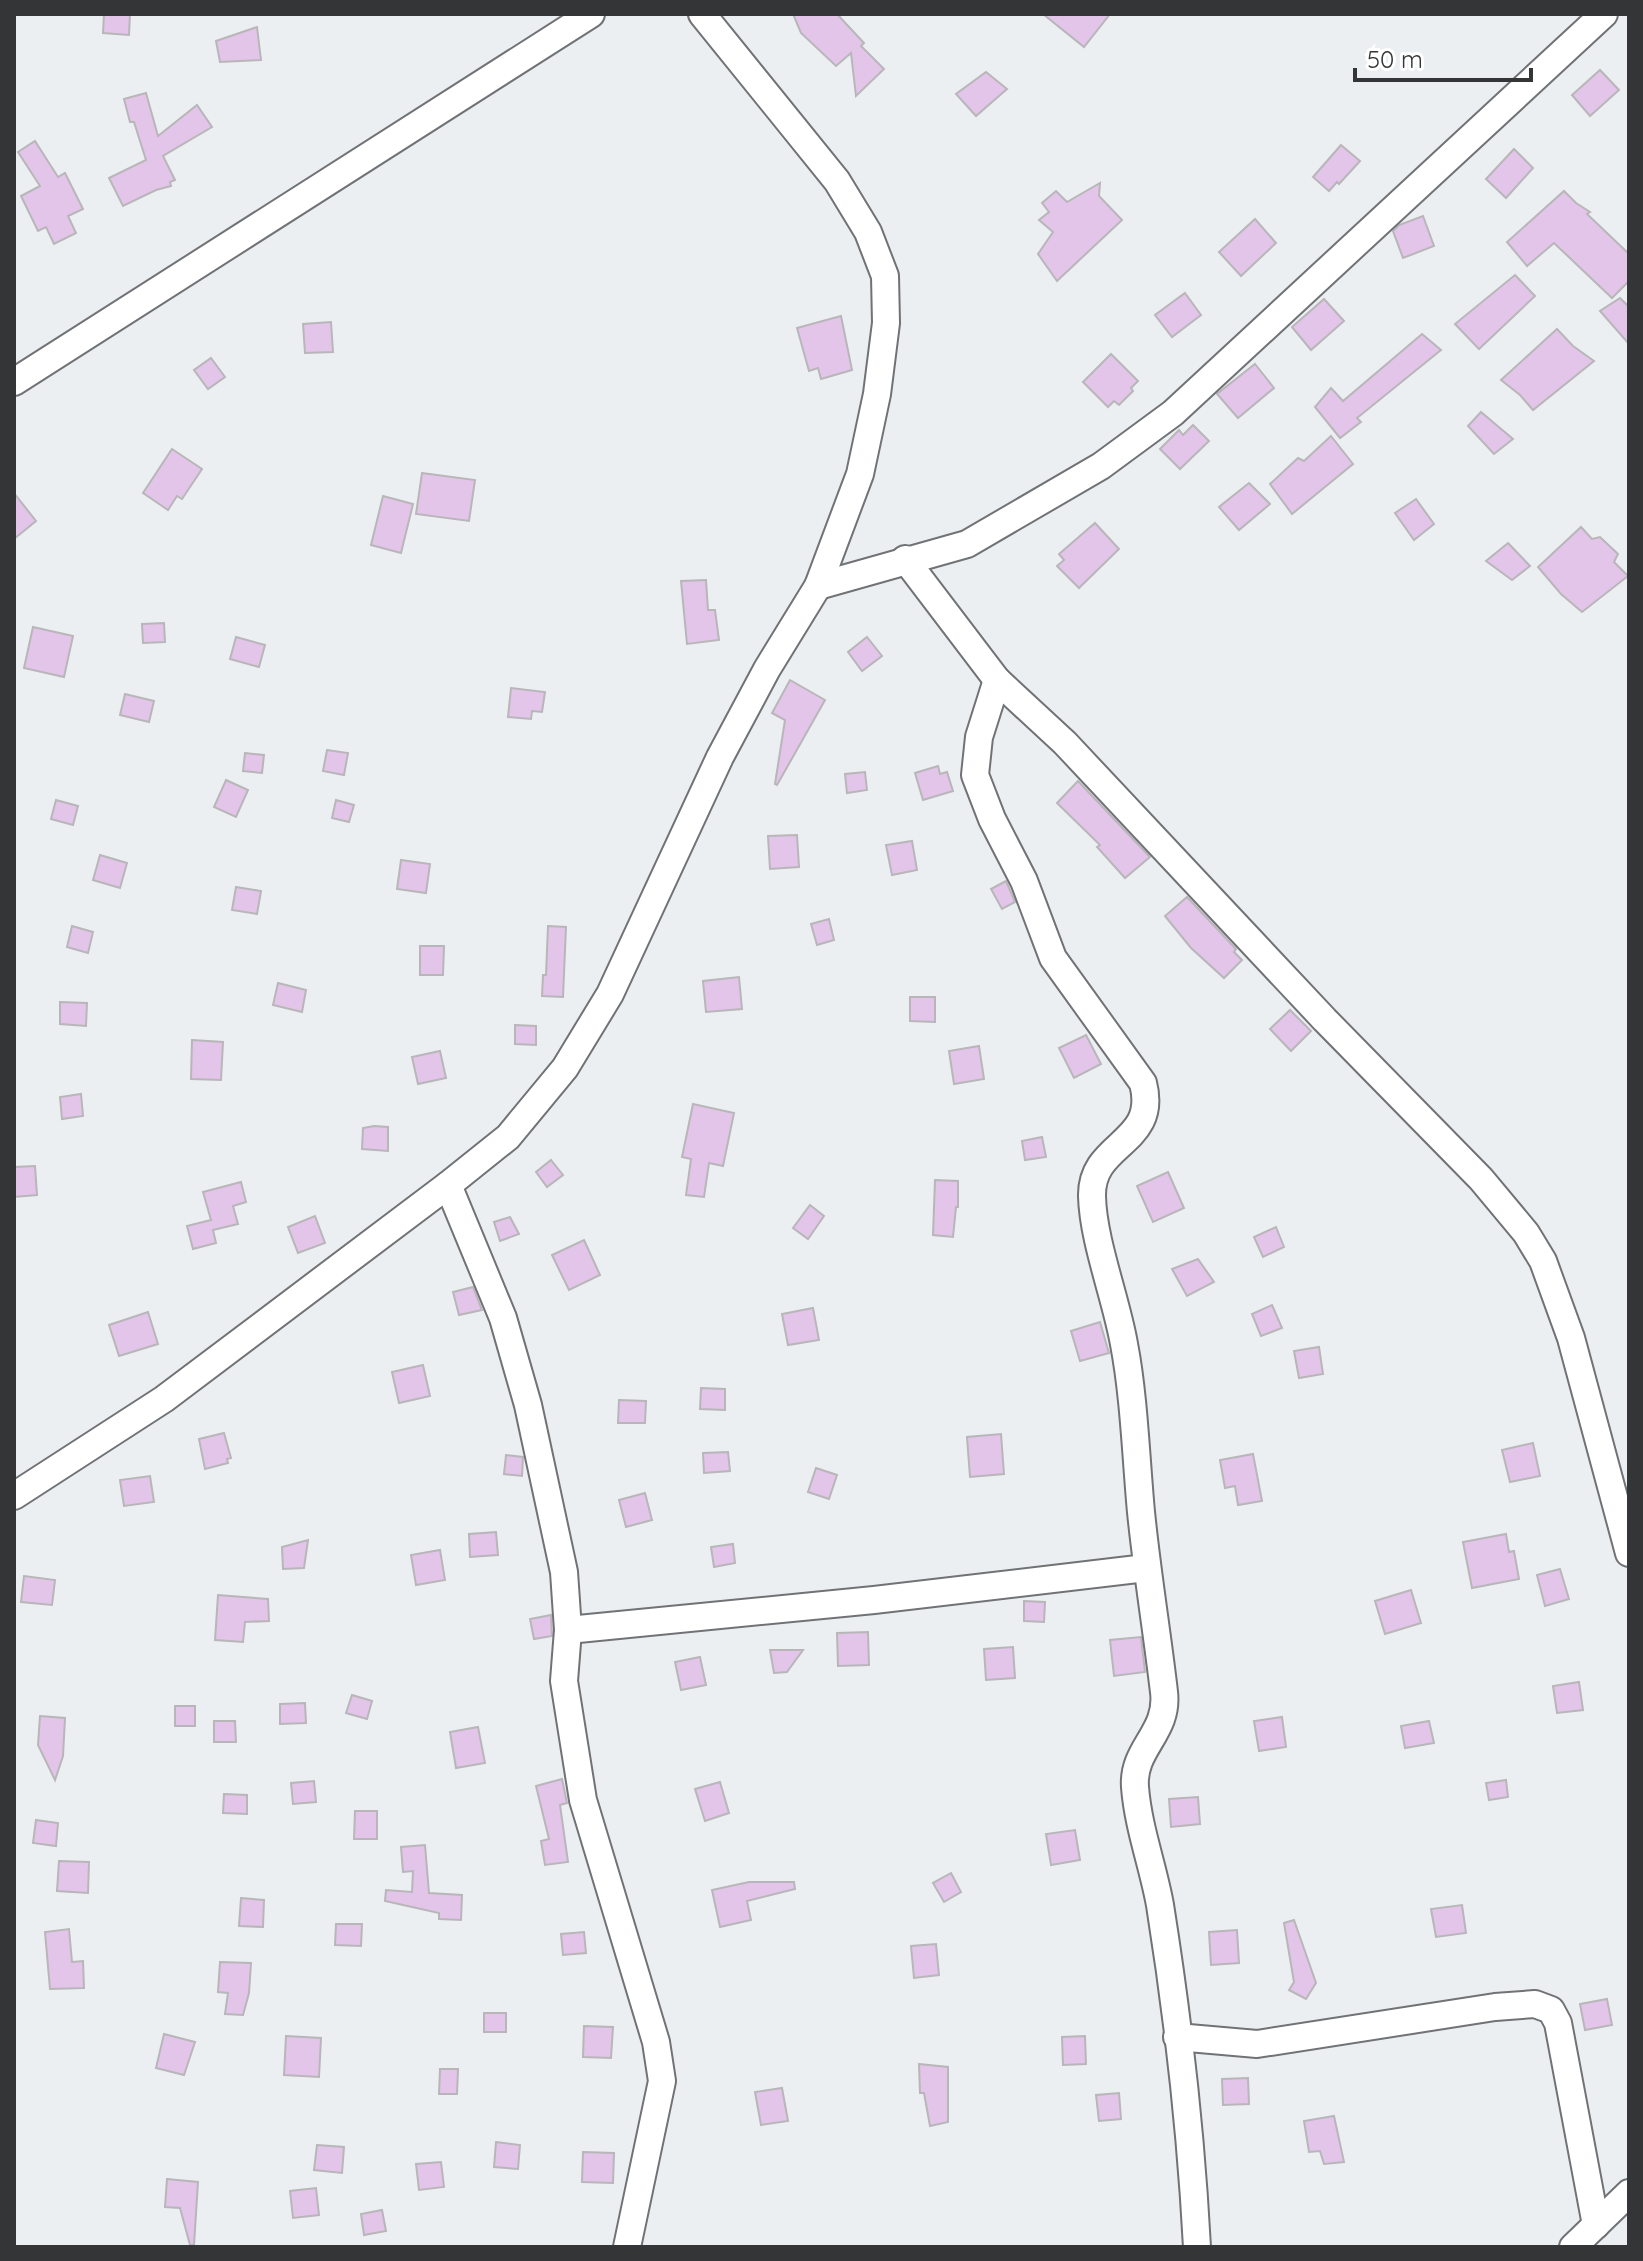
<svg xmlns="http://www.w3.org/2000/svg" width="1643" height="2261" font-family="Quicksand,sans-serif">
	<rect width="100%" height="100%" fill="#eceff2"/>
	<g fill="#e3c5ea" stroke="#b8b6b9" stroke-width="2">
		<path d="M104,14H130L129,35L103,33Z"/>
		<path d="M793,14H837L864,43L861,46L884,69L856,96L851,53L836,66L801,33Z"/>
		<path d="M1043,14H1110L1084,47Z"/>
		<path d="M257,27L261,60L220,62L216,41Z"/>
		<path d="M1600,70L1619,90L1590,116L1572,95Z"/>
		<path d="M986,72L1007,89L976,116L956,94Z"/>
		<path d="M146,93L158,136L197,105L212,127L163,156L175,180L170,182L171,186L156,190L123,206L109,178L146,160L134,122H130L124,99Z"/>
		<path d="M35,141L58,177L65,173L83,209L68,216L76,233L54,244L46,227L38,231L21,196L40,186L18,152Z"/>
		<path d="M1341,145L1360,161L1339,184L1337,182L1329,191L1313,177Z"/>
		<path d="M1514,149L1533,168L1506,198L1486,179Z"/>
		<path d="M1100,183L1099,196L1122,220L1057,281L1038,254L1053,232L1039,220L1049,212L1042,203L1056,191L1067,202Z"/>
		<path d="M1564,191L1576,203L1590,212L1587,214L1629,254V281L1612,298L1554,243L1527,266L1507,242Z"/>
		<path d="M1423,216L1434,246L1403,258L1393,231L1399,225Z"/>
		<path d="M1255,219L1276,243L1241,276L1219,252Z"/>
		<path d="M1515,275L1535,296L1479,349L1455,324Z"/>
		<path d="M1185,293L1201,315L1172,337L1155,315Z"/>
		<path d="M1620,298L1629,307V344L1600,311Z"/>
		<path d="M1324,299L1344,321L1311,350L1292,327Z"/>
		<path d="M841,316L852,370L821,379L818,368L809,371L797,328Z"/>
		<path d="M331,322L333,352L305,353L303,324Z"/>
		<path d="M1557,329L1573,346L1594,361L1533,410L1520,395L1501,380Z"/>
		<path d="M1422,334L1441,350L1357,418L1361,422L1340,438L1315,407L1331,388L1343,401Z"/>
		<path d="M1111,354L1138,381L1131,388L1133,391L1119,405L1114,401L1108,407L1083,382Z"/>
		<path d="M211,358L225,377L208,389L194,370Z"/>
		<path d="M1255,364L1274,388L1238,418L1217,394Z"/>
		<path d="M1481,412L1513,439L1494,454L1468,426Z"/>
		<path d="M1193,425L1209,441L1180,469L1160,449L1179,430L1183,435Z"/>
		<path d="M1331,436L1353,464L1292,514L1270,484L1298,458L1304,461Z"/>
		<path d="M172,449L202,469L182,499L177,496L168,510L143,493Z"/>
		<path d="M422,473L475,480L469,521L416,514Z"/>
		<path d="M1249,483L1270,504L1239,530L1219,507Z"/>
		<path d="M14,493L36,521L14,539Z"/>
		<path d="M383,496L413,504L401,553L371,545Z"/>
		<path d="M1416,499L1434,524L1414,540L1395,513Z"/>
		<path d="M1095,523L1119,549L1079,588L1057,566L1064,560L1059,554Z"/>
		<path d="M1581,527L1592,539L1600,537L1618,554L1614,562L1628,576L1582,612L1561,594L1538,567Z"/>
		<path d="M1508,543L1530,566L1512,580L1486,561Z"/>
		<path d="M706,580L708,610H715L719,640L687,644L681,581Z"/>
		<path d="M164,623L165,642L143,643L142,624Z"/>
		<path d="M33,627L73,636L64,677L24,668Z"/>
		<path d="M236,637L265,645L259,667L230,659Z"/>
		<path d="M867,637L882,656L862,671L848,652Z"/>
		<path d="M790,680L825,700L777,785L775,784L785,720L772,713Z"/>
		<path d="M511,688L545,692L542,712L532,711L531,719L508,717Z"/>
		<path d="M125,694L154,701L149,722L120,715Z"/>
		<path d="M327,750L348,753L344,775L323,771Z"/>
		<path d="M245,753L264,755L262,773L243,771Z"/>
		<path d="M938,766L940,774L947,772L953,791L923,800L915,773Z"/>
		<path d="M865,772L867,790L847,793L845,774Z"/>
		<path d="M226,780L248,790L236,817L214,807Z"/>
		<path d="M1078,781L1150,857L1125,878L1097,847L1100,845L1057,803Z"/>
		<path d="M56,800L78,806L73,825L51,819Z"/>
		<path d="M336,800L354,805L349,822L332,818Z"/>
		<path d="M797,835L799,867L770,869L768,836Z"/>
		<path d="M912,841L917,870L892,875L886,845Z"/>
		<path d="M100,855L127,863L120,888L93,880Z"/>
		<path d="M401,860L430,864L426,893L397,889Z"/>
		<path d="M1006,881L1015,902L1002,909L991,889Z"/>
		<path d="M236,887L261,891L257,914L232,910Z"/>
		<path d="M1187,897L1236,949L1234,952L1242,960L1224,978L1191,948L1165,916Z"/>
		<path d="M829,919L834,940L817,945L811,924Z"/>
		<path d="M72,926L93,932L88,953L67,947Z"/>
		<path d="M548,926L566,927L563,997L542,996L543,975H546Z"/>
		<path d="M420,946H444L443,975H420Z"/>
		<path d="M739,977L742,1009L706,1012L703,981Z"/>
		<path d="M278,983L306,990L302,1012L273,1005Z"/>
		<path d="M910,997H935V1022L910,1021Z"/>
		<path d="M60,1002L87,1003L86,1026L60,1024Z"/>
		<path d="M1290,1010L1311,1031L1291,1051L1270,1029Z"/>
		<path d="M515,1025L536,1026V1045L515,1044Z"/>
		<path d="M1086,1035L1101,1064L1074,1078L1059,1048Z"/>
		<path d="M192,1040L223,1042L221,1080L191,1079Z"/>
		<path d="M979,1046L984,1079L954,1084L949,1051Z"/>
		<path d="M440,1051L446,1078L418,1084L412,1057Z"/>
		<path d="M81,1094L83,1116L62,1119L60,1097Z"/>
		<path d="M693,1104L734,1113L723,1166L709,1163L704,1197L686,1195L691,1159L682,1157Z"/>
		<path d="M374,1126L388,1127V1151L362,1149L363,1128Z"/>
		<path d="M1042,1137L1046,1157L1025,1160L1022,1141Z"/>
		<path d="M551,1160L563,1175L547,1187L536,1172Z"/>
		<path d="M35,1166L37,1195L14,1197V1167Z"/>
		<path d="M1168,1172L1184,1208L1153,1222L1137,1186Z"/>
		<path d="M935,1180L958,1181V1207H956L953,1237L933,1235Z"/>
		<path d="M241,1182L246,1202L233,1206L238,1224L213,1230L216,1243L193,1249L187,1226L211,1220L203,1192Z"/>
		<path d="M810,1205L824,1216L808,1239L793,1228Z"/>
		<path d="M315,1216L325,1243L298,1253L288,1227Z"/>
		<path d="M510,1217L519,1234L500,1241L494,1222Z"/>
		<path d="M1276,1227L1284,1247L1263,1257L1254,1237Z"/>
		<path d="M584,1240L600,1275L569,1290L552,1255Z"/>
		<path d="M1198,1259L1214,1282L1187,1296L1172,1269Z"/>
		<path d="M473,1287L482,1310L459,1315L453,1292Z"/>
		<path d="M1272,1305L1282,1328L1261,1336L1252,1314Z"/>
		<path d="M813,1308L819,1340L788,1345L782,1314Z"/>
		<path d="M148,1312L158,1344L119,1356L109,1325Z"/>
		<path d="M1100,1322L1109,1353L1080,1361L1071,1331Z"/>
		<path d="M1319,1347L1323,1374L1299,1378L1294,1351Z"/>
		<path d="M423,1365L430,1396L399,1403L392,1372Z"/>
		<path d="M701,1388L725,1389V1410L700,1409Z"/>
		<path d="M619,1400L646,1401L645,1423H618Z"/>
		<path d="M224,1433L231,1458L227,1459L228,1463L205,1469L199,1439Z"/>
		<path d="M1001,1434L1004,1474L970,1477L967,1437Z"/>
		<path d="M1533,1443L1540,1476L1510,1482L1502,1450Z"/>
		<path d="M728,1452L730,1471L704,1473L703,1453Z"/>
		<path d="M1253,1454L1262,1501L1238,1505L1235,1486L1225,1488L1220,1460Z"/>
		<path d="M506,1455L523,1457L522,1476L504,1474Z"/>
		<path d="M816,1468L837,1475L829,1499L808,1492Z"/>
		<path d="M150,1476L154,1502L124,1506L120,1480Z"/>
		<path d="M645,1493L652,1520L626,1527L619,1500Z"/>
		<path d="M496,1532L498,1555L470,1557L469,1534Z"/>
		<path d="M1506,1534L1509,1552L1514,1551L1519,1579L1472,1588L1463,1542Z"/>
		<path d="M308,1540L304,1568L283,1569L282,1547Z"/>
		<path d="M733,1544L735,1563L714,1567L711,1547Z"/>
		<path d="M440,1550L445,1580L416,1585L411,1555Z"/>
		<path d="M1560,1569L1569,1599L1545,1606L1537,1575Z"/>
		<path d="M24,1576L55,1580L52,1605L21,1602Z"/>
		<path d="M1411,1590L1421,1623L1385,1634L1375,1601Z"/>
		<path d="M218,1595L268,1599L269,1621L245,1622L243,1642L215,1640Z"/>
		<path d="M1024,1601L1045,1602L1044,1622L1024,1621Z"/>
		<path d="M551,1615L552,1636L534,1639L530,1619Z"/>
		<path d="M868,1632L869,1665L838,1666L837,1633Z"/>
		<path d="M1141,1637L1145,1672L1114,1676L1110,1640Z"/>
		<path d="M1013,1647L1015,1678L986,1680L984,1649Z"/>
		<path d="M770,1650H803L787,1672L774,1673Z"/>
		<path d="M700,1657L706,1685L681,1690L675,1662Z"/>
		<path d="M1579,1682L1583,1710L1557,1713L1553,1686Z"/>
		<path d="M352,1695L372,1701L367,1719L346,1713Z"/>
		<path d="M305,1703L306,1723L280,1724V1704Z"/>
		<rect x="175" y="1706" width="20" height="20"/>
		<path d="M40,1716L65,1718L63,1756L55,1780L38,1745Z"/>
		<path d="M1282,1717L1286,1747L1259,1751L1254,1721Z"/>
		<path d="M214,1721H235L236,1742H214Z"/>
		<path d="M1429,1721L1434,1743L1405,1748L1401,1726Z"/>
		<path d="M478,1727L485,1763L456,1768L450,1732Z"/>
		<path d="M562,1779L567,1803L560,1805L568,1862L545,1865L541,1841L549,1839L536,1786Z"/>
		<path d="M1506,1780L1508,1797L1489,1800L1486,1783Z"/>
		<path d="M314,1781L316,1802L293,1804L291,1783Z"/>
		<path d="M720,1782L729,1813L705,1821L695,1789Z"/>
		<path d="M224,1794L247,1795V1814L223,1813Z"/>
		<path d="M1198,1797L1200,1824L1171,1827L1169,1799Z"/>
		<path d="M355,1811H377V1839H354Z"/>
		<path d="M36,1820L58,1823L56,1846L33,1843Z"/>
		<path d="M1075,1830L1080,1860L1051,1865L1046,1834Z"/>
		<path d="M425,1845L429,1893L462,1895L461,1920L439,1919V1913L385,1901L386,1890L412,1892L413,1871L403,1872L401,1847Z"/>
		<path d="M59,1861L89,1862L88,1893L57,1891Z"/>
		<path d="M951,1873L961,1892L944,1902L933,1883Z"/>
		<path d="M749,1882H794L795,1889L747,1901L751,1920L720,1927L712,1890Z"/>
		<path d="M241,1898L264,1900L263,1927L239,1926Z"/>
		<path d="M1462,1905L1466,1933L1436,1937L1431,1909Z"/>
		<path d="M1294,1920L1316,1983L1306,1999L1289,1990L1294,1982L1284,1923Z"/>
		<path d="M336,1924H362L361,1946L335,1945Z"/>
		<path d="M69,1929L72,1962L83,1961L84,1988L50,1989L45,1932Z"/>
		<path d="M1237,1930L1239,1963L1211,1965L1209,1932Z"/>
		<path d="M584,1932L586,1953L563,1955L561,1934Z"/>
		<path d="M936,1944L939,1975L914,1978L911,1946Z"/>
		<path d="M220,1962L251,1963L249,1993L243,2015L225,2014L228,1993L218,1992Z"/>
		<path d="M1607,1999L1612,2025L1585,2030L1580,2004Z"/>
		<rect x="484" y="2013" width="22" height="19"/>
		<path d="M584,2026L613,2027L611,2058L583,2057Z"/>
		<path d="M164,2034L195,2042L184,2075L156,2068Z"/>
		<path d="M286,2036L321,2038L319,2077L284,2075Z"/>
		<path d="M1085,2036L1086,2064L1063,2065L1062,2037Z"/>
		<path d="M919,2064L948,2067V2122L930,2126L924,2093H920Z"/>
		<path d="M440,2069H458L457,2094H439Z"/>
		<path d="M1248,2078L1249,2104L1223,2105L1222,2079Z"/>
		<path d="M782,2088L788,2121L761,2125L755,2092Z"/>
		<path d="M1119,2093L1121,2119L1099,2121L1096,2095Z"/>
		<path d="M1334,2116L1344,2162L1324,2164L1320,2151L1309,2152L1304,2121Z"/>
		<path d="M496,2142L520,2145L518,2169L494,2167Z"/>
		<path d="M317,2145L344,2147L342,2173L314,2170Z"/>
		<path d="M583,2152L614,2153L613,2183L582,2182Z"/>
		<path d="M441,2162L444,2187L419,2190L416,2164Z"/>
		<path d="M167,2179L198,2182L194,2245H190L180,2208L165,2207Z"/>
		<path d="M316,2188L319,2215L293,2218L290,2191Z"/>
		<path d="M382,2210L386,2231L364,2235L361,2214Z"/>
	</g>
	<g fill="none" stroke-linecap="round" stroke-linejoin="round">
		<g stroke="#707275" stroke-width="30">
			<g id="street">
				<path d="M14,382L591,14"/>
				<path d="M905,559L997,680L1065,743L1325,1020L1481,1179L1526,1233L1543,1261L1571,1338L1629,1553"/>
				<path d="M818,586L967,544L1101,466L1173,413L1604,14"/>
				<path d="M997,680L979,737L975,775L992,819L1024,881L1053,958L1143,1083C1159,1145 1091,1141 1092,1196C1093,1241 1116,1298 1124,1344C1134,1396 1136,1458 1141,1512C1147,1572 1157,1632 1164,1692C1169,1733 1132,1748 1135,1787C1138,1827 1153,1866 1160,1905C1178,2018 1191,2133 1197,2247"/>
				<path d="M448,1185L503,1318L528,1405L564,1572L568,1630L564,1681L583,1800L656,2042L662,2081L627,2247"/>
				<path d="M14,1496L164,1399L448,1185L508,1137L565,1068L610,994L720,757L767,669L818,586L860,474L877,394L886,323L885,276L868,232L837,181L702,14"/>
				<path d="M568,1630L874,1600L1146,1568"/>
				<path d="M1177,2037L1257,2044L1495,2007L1535,2004L1551,2010L1558,2023L1596,2225"/>
				<path d="M1573,2247L1629,2193"/>
			</g>
		</g>
		<use href="#street" stroke="#fff" stroke-width="26"/>
	</g>
	<rect width="1643" height="2261" fill="none" stroke="#343536" stroke-width="32"/>
	<path d="M1355 68v12h176v-12" fill="none" stroke="#343536" stroke-width="4"/>
	<text x="1367" y="68" font-size="24" fill="#343536" stroke="#ffffff" stroke-width="6" paint-order="stroke">50 m</text>
</svg>
